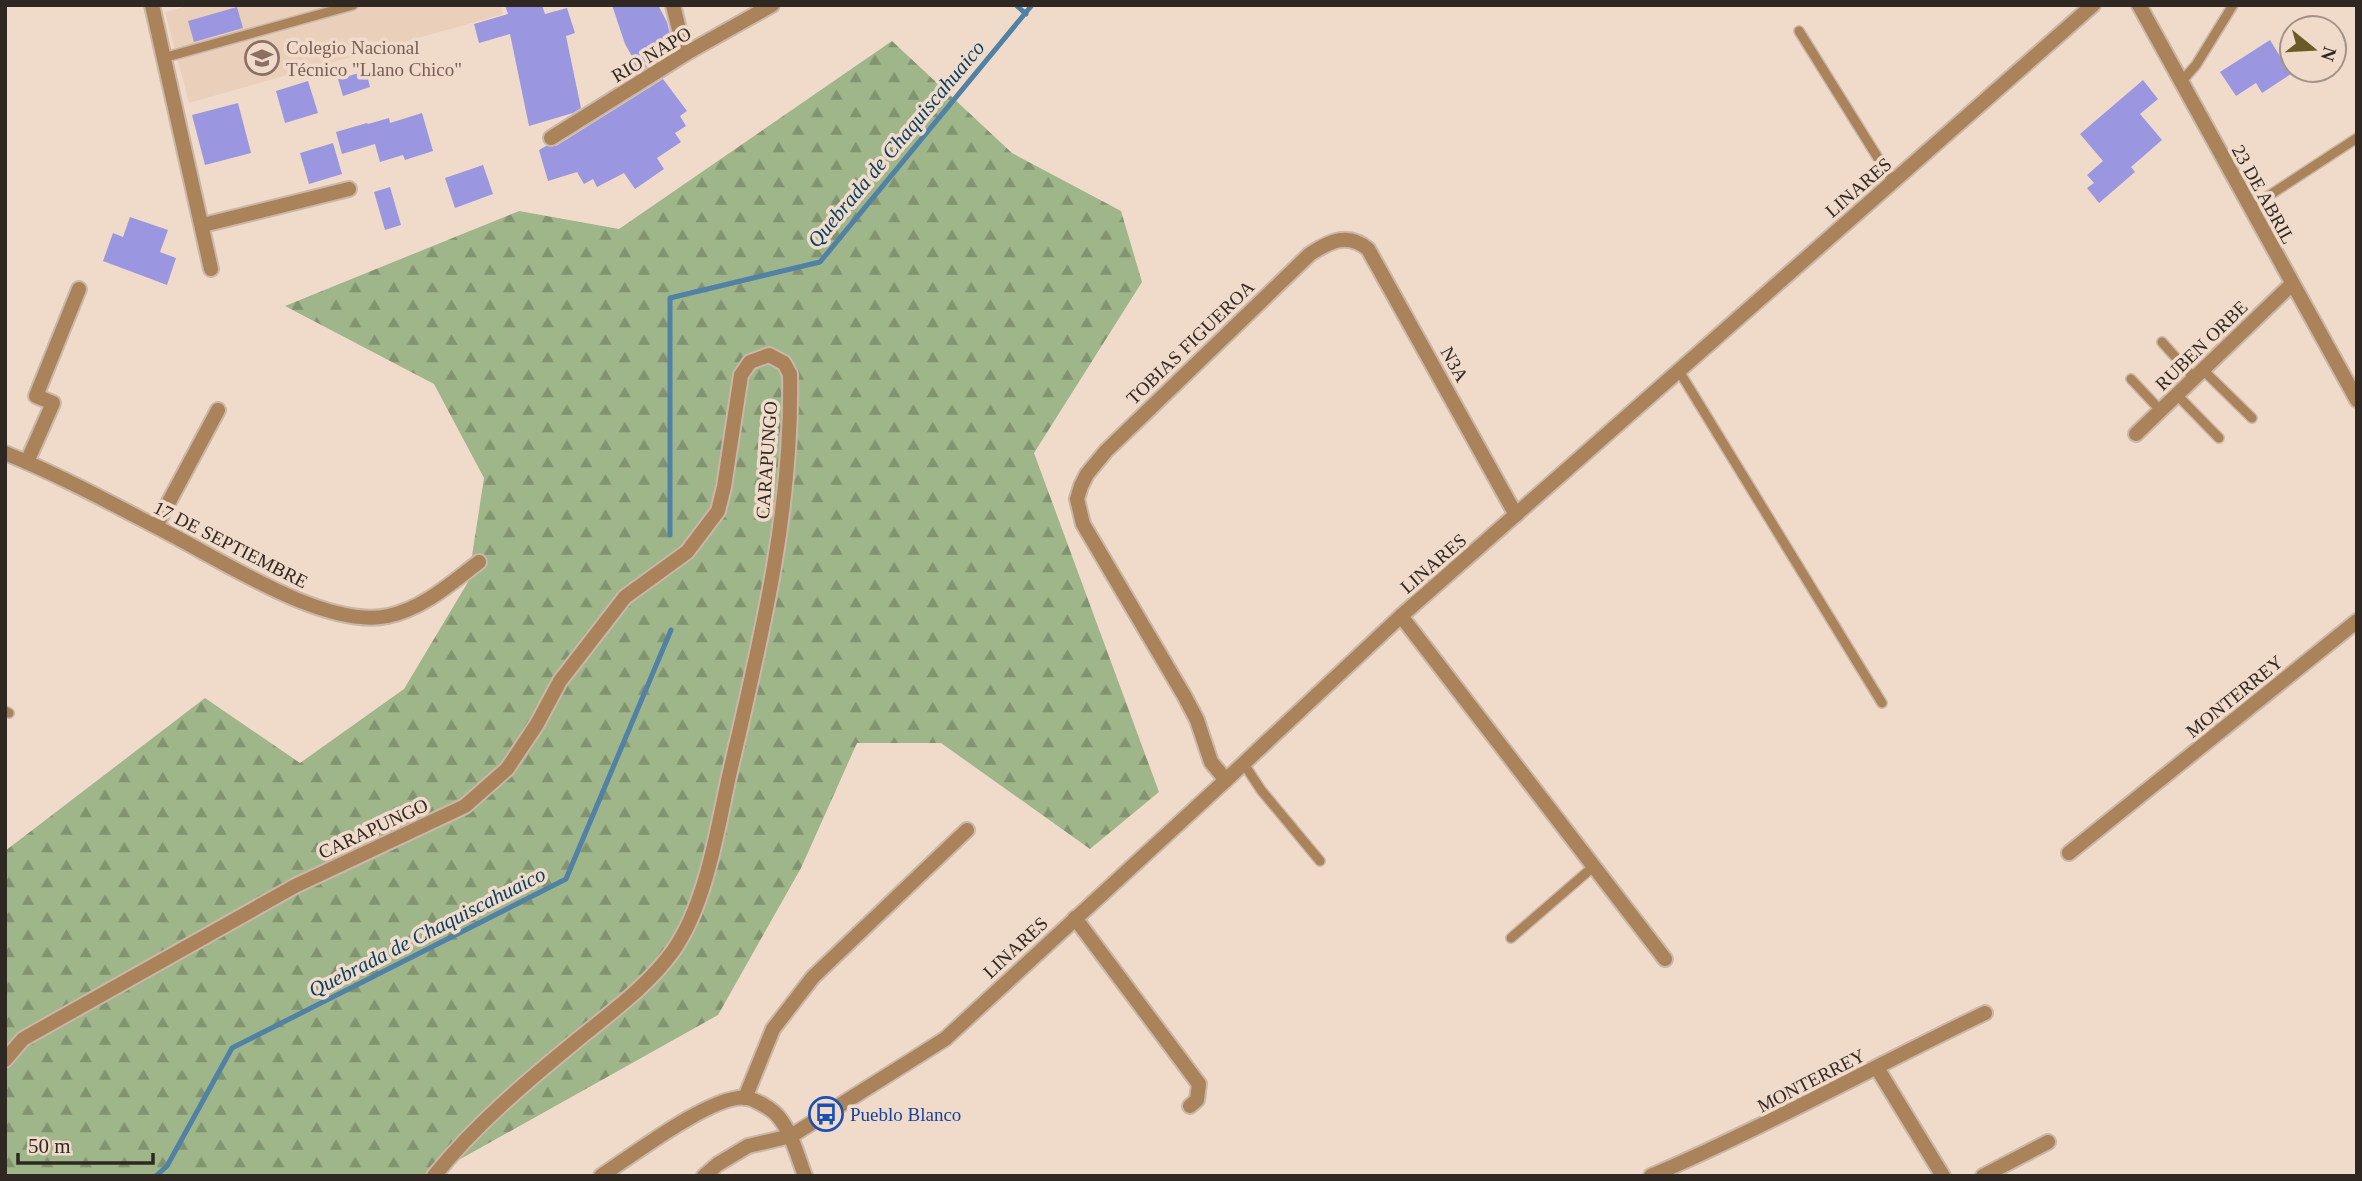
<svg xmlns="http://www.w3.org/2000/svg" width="2362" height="1181" font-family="Georgia,serif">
	<defs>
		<pattern id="forest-firs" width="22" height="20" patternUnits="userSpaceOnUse" patternTransform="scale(1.75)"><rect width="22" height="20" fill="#9fb58a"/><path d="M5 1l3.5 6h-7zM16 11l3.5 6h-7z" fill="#829370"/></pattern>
	</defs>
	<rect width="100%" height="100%" fill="#f0dbcb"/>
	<path fill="#eacfba" d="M191,5H500L503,14L189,103L165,12Z"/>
	<path fill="url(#forest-firs)" d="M892,41L1012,153L1121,211L1142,282L1034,453L1159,792L1090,849L941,743H857L801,868L718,1015L430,1176H5V851L205,698L300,763L404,689L468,582L484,478L434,384L285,306L519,211L619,229Z"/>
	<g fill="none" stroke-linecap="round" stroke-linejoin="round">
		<g stroke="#5181a4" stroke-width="5">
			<path d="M1016,5L1026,14"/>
			<path d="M670,535V298L820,262L1032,5"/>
			<path d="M156,1176L167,1166L232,1048L566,879L671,630"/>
		</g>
	</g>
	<g fill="#9a97e0">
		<path d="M505,5H542L545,14L567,8L575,33L566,36L581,108L573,113L529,126L510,34L479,43L474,24L508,14Z"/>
		<path d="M612,5H658L667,22L674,50L633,75L626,64L634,60L625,44Z"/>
		<path d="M237,7L243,28L194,42L188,21Z"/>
		<path d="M2270,40L2291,74L2262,93L2256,83L2236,96L2220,72Z"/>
		<path d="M366,71L370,87L343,96L338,79Z"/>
		<path d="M663,79L687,111L680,116L686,126L675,133L681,142L657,158L664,169L635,189L624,173L597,187L593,179L584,184L577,172L548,181L539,150L546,146H556Z"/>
		<path d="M2143,80L2158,99L2140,114L2162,140L2131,167L2135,172L2099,203L2087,188L2094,183L2087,175L2103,161L2080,134Z"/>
		<path d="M308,81L318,113L285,123L276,91Z"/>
		<path d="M238,103L251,153L205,165L192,115Z"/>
		<path d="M422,113L433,151L405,160L403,155L380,162L375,144L342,154L336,132L367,123L368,124L389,118L390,123Z"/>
		<path d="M333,143L342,174L309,184L300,153Z"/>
		<path d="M483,165L493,194L455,208L445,178Z"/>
		<path d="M390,187L401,225L385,230L374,192Z"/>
		<path d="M130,217L168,230L160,252L176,258L167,285L103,261L113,233L123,237Z"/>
	</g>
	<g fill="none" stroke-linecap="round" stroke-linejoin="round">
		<g stroke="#c9b7a9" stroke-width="12">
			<g id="service">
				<path d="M1799,31L1893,182"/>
				<path d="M163,58L353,5"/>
				<path d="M2181,82L2196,65L2233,5"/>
				<path d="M2250,208L2357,138"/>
				<path d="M2162,342L2194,378"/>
				<path d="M2203,370L2252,418"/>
				<path d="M1679,371L1882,703"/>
				<path d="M2131,379L2161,411"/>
				<path d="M2177,395L2219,438"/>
				<path d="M5,711L9,713"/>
				<path d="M1244,764L1261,790L1320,861"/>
				<path d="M1511,938L1593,867"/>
			</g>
		</g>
		<g stroke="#c9b7a9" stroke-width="18">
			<g id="minor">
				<path d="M152,5L211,269"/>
				<path d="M673,5L685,54"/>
				<path d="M2139,5L2357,400"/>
				<path d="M551,138L685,54L772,5"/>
				<path d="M203,225L349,189"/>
				<path d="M2136,434L2292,284"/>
				<path d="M5,453C62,476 118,507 172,535C227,564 327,629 388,616C424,608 450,584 479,562"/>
				<path d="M27,462L53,403L36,396L79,289"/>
				<path d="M156,526L218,410"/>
				<path d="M1401,616L1665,959"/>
				<path d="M1226,780L1211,762L1197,720L1185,697L1083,524L1077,499L1081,486L1087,474L1106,451L1310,254C1330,241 1348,232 1368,249L1516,515"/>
				<path d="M2069,853L2357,621"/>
				<path d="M1075,918L1199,1084L1197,1100L1190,1106"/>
				<path d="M1877,1068L1943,1176"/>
				<path d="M745,1098L773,1029L813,977L967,830"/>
				<path d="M704,1176L718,1164L748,1146L791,1136L945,1039L1226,780L1401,616L2093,5"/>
				<path d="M1651,1176C1765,1127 1873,1067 1985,1013"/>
				<path d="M1983,1176L2048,1142"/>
			</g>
		</g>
		<g stroke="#c9b7a9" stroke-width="18">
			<g id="tertiary">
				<path d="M5,1060L23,1039L295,886L465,806L507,769L537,724L560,681L625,597L687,552L718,511L724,487L741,375L750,362L769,355L784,363L790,374C793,511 760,643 729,776C717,831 706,904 673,951C647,987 610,1013 576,1041C526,1082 475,1125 434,1176"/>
				<path d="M601,1176C630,1157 715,1092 747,1098C756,1100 768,1107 775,1113C791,1129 797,1155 805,1176"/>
			</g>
		</g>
		<use href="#service" stroke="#ab835a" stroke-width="9"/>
		<use href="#minor" stroke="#ab835a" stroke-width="14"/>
		<use href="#tertiary" stroke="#ab835a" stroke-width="14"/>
	</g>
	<defs>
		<g id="school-ring" transform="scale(1.75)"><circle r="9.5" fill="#f0dbcb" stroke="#8d6e63" stroke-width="1.5"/><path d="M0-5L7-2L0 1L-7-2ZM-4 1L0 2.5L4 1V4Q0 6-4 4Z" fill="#8d6e63"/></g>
		<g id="bus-ring" transform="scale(1.75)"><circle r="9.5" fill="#f0dbcb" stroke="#1a4fb4" stroke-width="1.5"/><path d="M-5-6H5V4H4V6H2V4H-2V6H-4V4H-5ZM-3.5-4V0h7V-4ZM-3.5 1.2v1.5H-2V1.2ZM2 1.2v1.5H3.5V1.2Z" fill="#1a4fb4"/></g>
	</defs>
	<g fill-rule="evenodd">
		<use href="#school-ring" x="262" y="58"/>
		<use href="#bus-ring" x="826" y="1114"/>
	</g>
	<g text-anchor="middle" stroke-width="7" stroke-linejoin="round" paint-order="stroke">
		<g font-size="19" fill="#785e54" stroke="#f0dbcb" text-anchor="start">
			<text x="286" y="54">Colegio Nacional<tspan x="286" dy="22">Técnico "Llano Chico"</tspan></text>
		</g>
		<g font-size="19" fill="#2f2721" stroke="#f0dbcb">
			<text transform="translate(651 54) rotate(-31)" y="7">RIO NAPO</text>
			<text transform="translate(1858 187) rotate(-41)" y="7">LINARES</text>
			<text transform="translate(2264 194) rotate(61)" y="7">23 DE ABRIL</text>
			<text transform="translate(1190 342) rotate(-44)" y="7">TOBIAS FIGUEROA</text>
			<text transform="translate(2201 345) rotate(-44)" y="7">RUBEN ORBE</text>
			<text transform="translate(1455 364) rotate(61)" y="7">N3A</text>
			<text transform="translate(766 460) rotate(-86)" y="7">CARAPUNGO</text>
			<text transform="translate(231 544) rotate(27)" y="7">17 DE SEPTIEMBRE</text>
			<text transform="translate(1433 563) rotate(-41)" y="7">LINARES</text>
			<text transform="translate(2234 696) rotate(-39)" y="7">MONTERREY</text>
			<text transform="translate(373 828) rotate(-25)" y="7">CARAPUNGO</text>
			<text transform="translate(1015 947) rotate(-43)" y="7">LINARES</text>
			<text transform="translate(1811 1080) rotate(-27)" y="7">MONTERREY</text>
		</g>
		<g font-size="19" fill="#164399" stroke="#f0dbcb" text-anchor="start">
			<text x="850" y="1121">Pueblo Blanco</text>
		</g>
		<g font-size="21" font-style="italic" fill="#053f62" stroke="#f0dbcb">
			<text transform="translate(896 144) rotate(-50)" y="7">Quebrada de Chaquiscahuaico</text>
			<text transform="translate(427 932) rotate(-27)" y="7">Quebrada de Chaquiscahuaico</text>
		</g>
	</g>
	<rect width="2362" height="1181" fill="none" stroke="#2f2721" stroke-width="14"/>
	<g transform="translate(2313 49) rotate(108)"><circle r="33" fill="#f0dbcb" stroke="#a39387" stroke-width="2"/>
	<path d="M0-5L12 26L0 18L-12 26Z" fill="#6a5a28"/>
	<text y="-10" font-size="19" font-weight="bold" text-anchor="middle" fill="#2f2721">N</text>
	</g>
	<path d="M18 1153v10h135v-10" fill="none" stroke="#2f2721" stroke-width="3.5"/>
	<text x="28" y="1153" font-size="21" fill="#2f2721" stroke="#f0dbcb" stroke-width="5" paint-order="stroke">50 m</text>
</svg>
